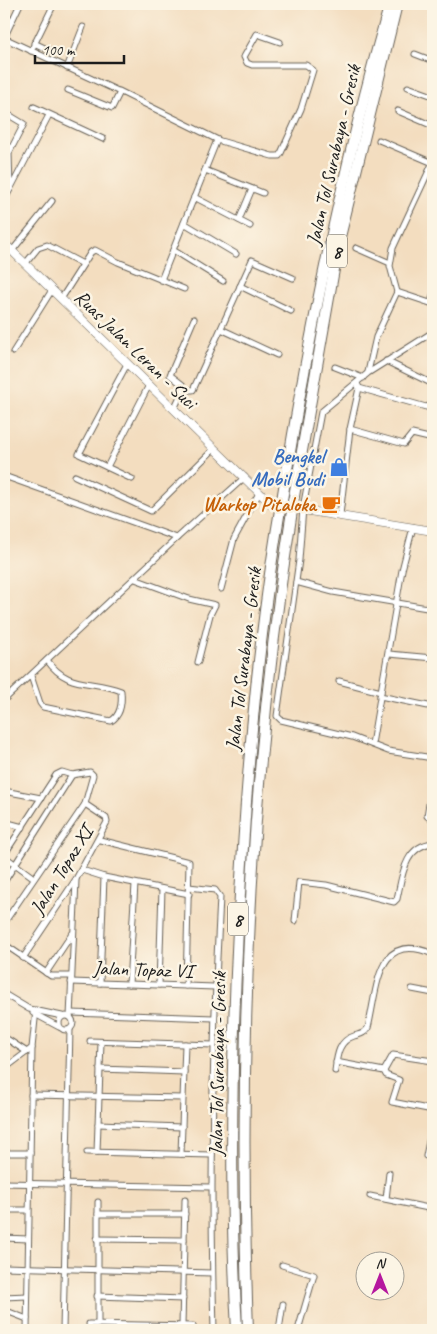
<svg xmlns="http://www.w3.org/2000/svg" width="437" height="1334" font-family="Caveat,sans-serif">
	<rect width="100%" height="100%" fill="#fcf5e5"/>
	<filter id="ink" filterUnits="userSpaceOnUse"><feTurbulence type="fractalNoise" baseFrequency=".02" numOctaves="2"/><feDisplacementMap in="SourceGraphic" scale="10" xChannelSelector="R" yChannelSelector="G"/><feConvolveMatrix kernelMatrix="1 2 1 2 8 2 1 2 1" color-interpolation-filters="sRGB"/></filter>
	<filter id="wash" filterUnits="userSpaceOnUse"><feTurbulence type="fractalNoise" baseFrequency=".0096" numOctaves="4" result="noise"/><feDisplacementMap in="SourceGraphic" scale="20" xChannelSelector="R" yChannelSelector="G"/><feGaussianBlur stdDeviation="1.12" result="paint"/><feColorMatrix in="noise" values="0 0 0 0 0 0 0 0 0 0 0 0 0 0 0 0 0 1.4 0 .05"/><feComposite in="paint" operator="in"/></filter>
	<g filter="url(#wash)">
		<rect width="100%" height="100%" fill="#f3ddbf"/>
	</g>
	<g filter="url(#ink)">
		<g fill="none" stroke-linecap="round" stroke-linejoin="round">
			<g stroke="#676055" stroke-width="7">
				<g id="street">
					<path d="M4,38L120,92L112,108L68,90"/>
					<path d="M4,38L20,4"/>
					<path d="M34,43L51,51"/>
					<path d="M31,51L54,4"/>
					<path d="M415,54L433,61"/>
					<path d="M67,68L83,27"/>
					<path d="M408,87L433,96"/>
					<path d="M119,91L218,140"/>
					<path d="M34,107L103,139"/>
					<path d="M398,111L433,126"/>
					<path d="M4,112L24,124L9,153"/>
					<path d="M379,140L433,163"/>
					<path d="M4,150L9,153L10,189"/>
					<path d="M205,170L263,193"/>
					<path d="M194,197L250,226"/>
					<path d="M4,201L49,115"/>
					<path d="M239,220L252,189"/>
					<path d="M184,223L236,254"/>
					<path d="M356,248L390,263"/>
					<path d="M173,250L223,281"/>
					<path d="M12,251L52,201"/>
					<path d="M25,264L38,248L47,245L83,264"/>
					<path d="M161,280L217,140L272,156H279L281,153L301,109L313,70L306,65H252L247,63L244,57L257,34L280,42"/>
					<path d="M240,286L291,311"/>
					<path d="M397,292L433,304"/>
					<path d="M61,299L91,252L95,250L118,262L184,289"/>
					<path d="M431,303L433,295"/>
					<path d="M221,329L277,355"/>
					<path d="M433,332L368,373L321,412L303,508L299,560L277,716L281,720L352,737L388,751L433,758"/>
					<path d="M13,352L52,290"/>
					<path d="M386,361L433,384"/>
					<path d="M127,364L79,454L132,479"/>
					<path d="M335,367L363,378"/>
					<path d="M368,372L376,337L397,292L390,266L393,248L433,162"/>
					<path d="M359,388L426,407L430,406L433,398"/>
					<path d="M183,390V385L170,375L194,319"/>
					<path d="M174,409L183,390H193L252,260L293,278"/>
					<path d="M350,429L404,444L412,434L433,439"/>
					<path d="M107,467L149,385"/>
					<path d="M4,476L177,538"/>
					<path d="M75,476L151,511L214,449"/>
					<path d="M340,515L350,429L359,388L357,383"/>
					<path d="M135,579L189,599L215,605L210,615L198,662"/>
					<path d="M296,582L333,592L433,609"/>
					<path d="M221,589L234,539L259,493"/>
					<path d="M389,654L433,658"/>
					<path d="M31,676L40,703L43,707L111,721C121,715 122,701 121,691C92,679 68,690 47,660"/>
					<path d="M339,681L381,692"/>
					<path d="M380,696L433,707"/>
					<path d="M4,700L177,538L245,477"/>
					<path d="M372,744L402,570L413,527"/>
					<path d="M433,780L427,816L433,820"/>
					<path d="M4,791L41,798"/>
					<path d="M4,822L23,827"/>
					<path d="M100,840L189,862L186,986"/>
					<path d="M4,855L56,775L62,772L72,775L4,882"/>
					<path d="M4,856L34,878"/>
					<path d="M82,870L104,877L189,894"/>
					<path d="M189,887L215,890L220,897C212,1042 210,1186 214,1330"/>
					<path d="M295,921L299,882L326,885L394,902L397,899C402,877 404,846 433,843"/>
					<path d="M4,923L85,804L93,775L90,772L72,775"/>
					<path d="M4,944L51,976H71"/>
					<path d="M23,958L76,879L107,822L106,818L85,804"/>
					<path d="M46,973L72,934"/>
					<path d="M71,982L215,987"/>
					<path d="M100,983L104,877"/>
					<path d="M129,984L135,884"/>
					<path d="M159,985L162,889"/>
					<path d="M412,989L433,993"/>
					<path d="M4,994L29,1009L62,1016"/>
					<path d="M33,1013L59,1027"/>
					<path d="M71,1013L214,1018"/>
					<circle cx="66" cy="1023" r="7"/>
					<path d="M70,1017L76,880"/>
					<path d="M4,1037L27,1052"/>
					<path d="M90,1041L214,1045"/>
					<path d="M433,1061L393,1055L384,1071L386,1075L399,1080L392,1102L433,1110"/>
					<path d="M336,1062L384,1071"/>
					<path d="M4,1069L32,1048"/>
					<path d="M100,1069L184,1072"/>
					<path d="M335,1071C337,1056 338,1041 354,1036C360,1034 364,1034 368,1028C378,987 376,930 433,954"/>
					<path d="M31,1095L183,1098"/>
					<path d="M98,1124L182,1127"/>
					<path d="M87,1152L212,1155"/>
					<path d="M97,1152L101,1042"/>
					<path d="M4,1153H30"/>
					<path d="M181,1154L185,1044"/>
					<path d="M426,1156L433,1122"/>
					<path d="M4,1183L211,1187"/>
					<path d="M370,1196L433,1209"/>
					<path d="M386,1199L389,1173"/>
					<path d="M4,1210H28"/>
					<path d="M98,1214H185"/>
					<path d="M4,1238L28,1239"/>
					<path d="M97,1239L184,1240"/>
					<path d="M282,1265L314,1275L298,1330"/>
					<path d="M4,1267L212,1273"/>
					<path d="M97,1296L183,1299"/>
					<path d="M4,1297L27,1296"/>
					<path d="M4,1310L27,1319"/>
					<path d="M89,1324L193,1326"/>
					<path d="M98,1324V1202"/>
					<path d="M182,1326L185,1200"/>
					<path d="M27,1330L32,1048L36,1010"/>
					<path d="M63,1330L70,1029"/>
					<path d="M279,1330L283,1304"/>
				</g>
			</g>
			<g stroke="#676055" stroke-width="9">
				<path id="secondary" d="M4,243L272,505L433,531"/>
			</g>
			<g stroke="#676055" stroke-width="12">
				<g id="highway">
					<path d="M282,500C309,333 342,167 390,4"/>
					<path d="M293,502L339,241L397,4"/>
					<path d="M237,1330C228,1169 232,1008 243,847C250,734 261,621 280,510"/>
					<path d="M248,1330C238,1057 248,782 292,511"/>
				</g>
			</g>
			<use href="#street" stroke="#fff" stroke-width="5"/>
			<use href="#secondary" stroke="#fff" stroke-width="8"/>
			<use href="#highway" stroke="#fff" stroke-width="10"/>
			<g stroke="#676055" stroke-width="12" stroke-linecap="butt">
				<g id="highway-bridge">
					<path d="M280,510L282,500"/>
					<path d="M292,511L293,502"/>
				</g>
			</g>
			<use href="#highway-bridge" stroke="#fff" stroke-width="10"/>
		</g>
	</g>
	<defs>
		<g id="shop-bare" transform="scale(1.5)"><path d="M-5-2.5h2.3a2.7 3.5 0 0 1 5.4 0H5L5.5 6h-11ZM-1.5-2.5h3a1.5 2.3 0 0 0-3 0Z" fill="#3f7fe0" stroke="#fcf5e5" stroke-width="2.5" paint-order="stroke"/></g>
		<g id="cafe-bare" transform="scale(1.5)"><path d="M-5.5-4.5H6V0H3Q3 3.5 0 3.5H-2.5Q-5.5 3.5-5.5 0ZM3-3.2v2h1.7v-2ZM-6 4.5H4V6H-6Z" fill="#e8710a" stroke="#fcf5e5" stroke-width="2.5" paint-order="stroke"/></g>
	</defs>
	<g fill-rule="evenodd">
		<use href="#shop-bare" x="339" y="467"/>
		<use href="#cafe-bare" x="331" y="504"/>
	</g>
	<g text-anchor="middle" stroke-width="5" stroke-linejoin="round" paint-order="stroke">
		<g fill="#fcf5e5" stroke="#5f5d58" stroke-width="1">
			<rect x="327" y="234.5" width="20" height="33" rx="4"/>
			<rect x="228" y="902.5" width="20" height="33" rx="4"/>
		</g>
		<g font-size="19" font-weight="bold" fill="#1c1c1c">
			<text x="337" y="258">8</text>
			<text x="238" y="926">8</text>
		</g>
		<g font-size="20" fill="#1c1c1c" stroke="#fcf5e5">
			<text transform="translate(333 155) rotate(-77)" y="7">Jalan Tol Surabaya - Gresik</text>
			<text transform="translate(136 349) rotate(44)" y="7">Ruas Jalan Leran - Suci</text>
			<text transform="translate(243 659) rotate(-83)" y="7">Jalan Tol Surabaya - Gresik</text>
			<text transform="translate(61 870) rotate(-58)" y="7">Jalan Topaz XI</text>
			<text transform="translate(143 969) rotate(2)" y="7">Jalan Topaz VI</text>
			<text transform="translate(217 1064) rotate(-89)" y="7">Jalan Tol Surabaya - Gresik</text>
		</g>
		<g font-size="20" font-weight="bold" fill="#366cbe" stroke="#fcf5e5" text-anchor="end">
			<text x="324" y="463">Bengkel<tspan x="324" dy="23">Mobil Budi</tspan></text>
		</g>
		<g font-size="20" font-weight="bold" fill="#c56008" stroke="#fcf5e5" text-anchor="end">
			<text x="316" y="511">Warkop Pitaloka</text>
		</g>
	</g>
	<rect width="437" height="1334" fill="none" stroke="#fcf5e5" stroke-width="20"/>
	<g transform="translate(380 1276)"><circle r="24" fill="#fcf5e5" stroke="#a29e95"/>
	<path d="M0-4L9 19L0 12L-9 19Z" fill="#b5179e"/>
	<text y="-8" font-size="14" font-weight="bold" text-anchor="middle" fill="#1c1c1c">N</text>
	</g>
	<path d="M35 55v8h89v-8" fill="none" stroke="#1c1c1c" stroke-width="2.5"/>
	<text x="42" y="55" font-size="15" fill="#1c1c1c" stroke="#fcf5e5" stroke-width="4" paint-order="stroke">100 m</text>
</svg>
